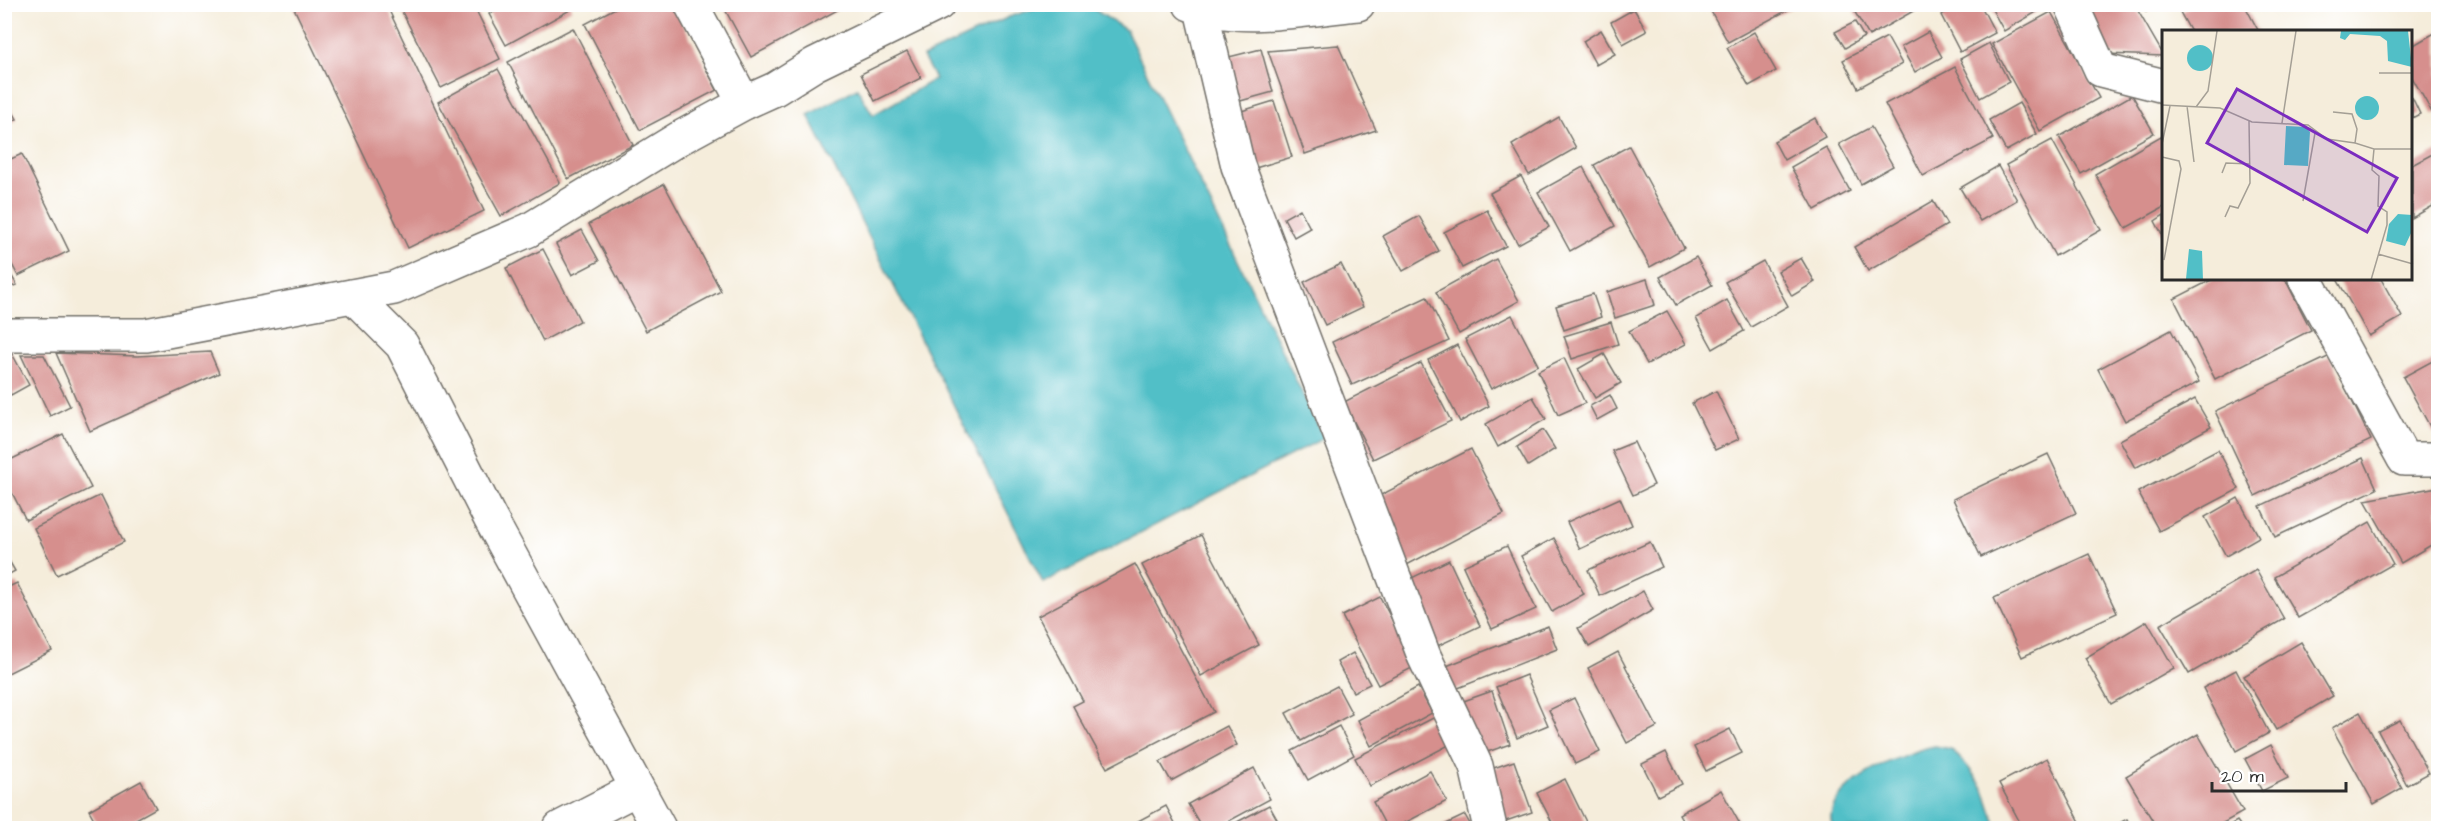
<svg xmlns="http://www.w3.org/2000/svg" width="2443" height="833" font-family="'Architects Daughter',sans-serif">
	<rect width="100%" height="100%" fill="#fff"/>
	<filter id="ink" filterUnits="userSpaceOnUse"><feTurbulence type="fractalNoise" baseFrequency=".0167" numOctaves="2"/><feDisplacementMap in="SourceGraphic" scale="12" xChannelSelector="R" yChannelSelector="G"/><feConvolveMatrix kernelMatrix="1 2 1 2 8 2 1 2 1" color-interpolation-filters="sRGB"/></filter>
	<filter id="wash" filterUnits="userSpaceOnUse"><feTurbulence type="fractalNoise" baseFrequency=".008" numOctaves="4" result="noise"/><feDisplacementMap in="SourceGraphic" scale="24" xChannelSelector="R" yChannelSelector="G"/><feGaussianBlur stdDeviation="1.35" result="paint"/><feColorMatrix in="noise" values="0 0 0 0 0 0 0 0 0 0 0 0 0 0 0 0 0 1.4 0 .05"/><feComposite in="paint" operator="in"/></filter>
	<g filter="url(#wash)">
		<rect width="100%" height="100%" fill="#f5eddb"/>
		<g fill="#51bfc7" stroke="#3e7579" stroke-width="1.5">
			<path d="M1073,4L1089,6L1126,30L1324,438L1043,583L808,115L857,88L873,115L935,79L923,57L1009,17L1045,5Z"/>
			<path d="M1935,746L1951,749L1968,767L1984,789L1997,828H1833C1832,825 1830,819 1831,815C1836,780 1905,752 1935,746Z"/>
		</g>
		<g id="blocks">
			<g fill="#d68f8d">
				<path d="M292,4H386L484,211L408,248Z"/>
				<path d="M398,4H473L500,59L441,88Z"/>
				<path d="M507,4H570L572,9L506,45L489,14Z"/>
				<path d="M623,4H673L717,90L640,130L585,24Z"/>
				<path d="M722,4H842L843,7L751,57Z"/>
				<path d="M1707,4H1799L1728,42Z"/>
				<path d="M1850,4H1914L1917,9L1869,36Z"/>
				<path d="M1960,4H1980L1995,33L1960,52L1941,15Z"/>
				<path d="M1989,4H2050L2004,31Z"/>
				<path d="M2078,4H2134L2164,56L2105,54Z"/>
				<path d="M2142,4H2159L2146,12Z"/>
				<path d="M2194,4H2244L2259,32H2191L2180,12Z"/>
				<path d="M1634,9L1647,31L1623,44L1611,22Z"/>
				<path d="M2051,12L2099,98L2040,131L1992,44Z"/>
				<path d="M1855,22L1864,37L1845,48L1835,32Z"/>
				<path d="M573,28L633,145L568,179L508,62Z"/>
				<path d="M1601,30L1615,54L1596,65L1583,41Z"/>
				<path d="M2438,31V111L2433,114L2412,77V46Z"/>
				<path d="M1754,32L1776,71L1749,86L1727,48Z"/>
				<path d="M1928,32L1942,57L1915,72L1901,47Z"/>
				<path d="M1887,37L1902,64L1858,88L1843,60Z"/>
				<path d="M1989,43L2009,82L1980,98L1960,59Z"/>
				<path d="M1338,45L1376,130L1305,154L1268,51Z"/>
				<path d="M1261,49L1273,92L1233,103L1221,59Z"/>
				<path d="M907,51L921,78L875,101L861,74Z"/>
				<path d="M1955,67L1993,139L1923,176L1885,104Z"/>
				<path d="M498,69L560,183L501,216L438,102Z"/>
				<path d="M2132,95L2154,133L2081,174L2059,137Z"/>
				<path d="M4,96L17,119L4,126Z"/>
				<path d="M2412,97L2420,114L2412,118Z"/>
				<path d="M1274,101L1292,157L1252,169L1235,113Z"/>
				<path d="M2019,103L2037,134L2006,151L1989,120Z"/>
				<path d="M1559,117L1576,148L1529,175L1512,145Z"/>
				<path d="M1815,118L1825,137L1784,160L1774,141Z"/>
				<path d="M1871,127L1893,166L1861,184L1839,144Z"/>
				<path d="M2161,136L2164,141V207L2126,228L2095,174Z"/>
				<path d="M2052,140L2101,230L2055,256L2006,165Z"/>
				<path d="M1629,146L1684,248L1650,267L1594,165Z"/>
				<path d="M1826,147L1850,191L1815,210L1791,167Z"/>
				<path d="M2438,151V203L2412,218V165Z"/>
				<path d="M22,154L69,251L18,276L4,249V162Z"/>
				<path d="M1998,166L2017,200L1980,221L1960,188Z"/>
				<path d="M1583,167L1615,226L1570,251L1538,192Z"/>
				<path d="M1521,176L1549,227L1518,244L1490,193Z"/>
				<path d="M664,184L721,291L646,331L589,224Z"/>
				<path d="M1933,201L1947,225L1868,271L1854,247Z"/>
				<path d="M1300,209L1310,228L1294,237L1284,218Z"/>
				<path d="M1487,210L1506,246L1462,268L1444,232Z"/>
				<path d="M2164,215V238L2155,221Z"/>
				<path d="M1419,216L1439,251L1403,271L1383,236Z"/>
				<path d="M582,230L599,261L572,275L556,244Z"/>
				<path d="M543,249L580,321L543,341L506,268Z"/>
				<path d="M1696,257L1712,285L1676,305L1660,277Z"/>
				<path d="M1801,258L1815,282L1792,296L1778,271Z"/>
				<path d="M1496,259L1519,301L1459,334L1436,292Z"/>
				<path d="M1763,261L1788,306L1751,327L1725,282Z"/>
				<path d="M4,263L17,285L4,289Z"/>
				<path d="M1341,264L1363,307L1325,325L1304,282Z"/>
				<path d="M1647,279L1655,305L1615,318L1607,292Z"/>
				<path d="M2213,279H2285L2311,330L2215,379L2174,299Z"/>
				<path d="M2337,279H2381L2402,317L2369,336Z"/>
				<path d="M1593,294L1601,317L1564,330L1556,306Z"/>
				<path d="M1427,297L1449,341L1352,385L1332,342Z"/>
				<path d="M1727,300L1744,331L1713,349L1696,318Z"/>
				<path d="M1667,311L1686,344L1647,364L1629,331Z"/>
				<path d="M1512,315L1538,365L1491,389L1465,339Z"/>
				<path d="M1611,322L1618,344L1572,359L1564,336Z"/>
				<path d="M2171,330L2199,382L2125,421L2098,369Z"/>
				<path d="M1457,345L1489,406L1460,422L1428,360Z"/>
				<path d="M4,350H10L29,385L11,395L4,382Z"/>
				<path d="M210,352L219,373L90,431L56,353L137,356Z"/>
				<path d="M1604,354L1621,383L1595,398L1578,369Z"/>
				<path d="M21,355H44L70,406L50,416Z"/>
				<path d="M2330,356L2371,440L2255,496L2215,411Z"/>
				<path d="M1564,358L1585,403L1558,415L1538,371Z"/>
				<path d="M2436,359L2438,364V431L2434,434L2403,377Z"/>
				<path d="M1421,363L1451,421L1373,459L1344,402Z"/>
				<path d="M1716,391L1739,439L1715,450L1692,403Z"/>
				<path d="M1610,395L1617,409L1597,420L1590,406Z"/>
				<path d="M1533,397L1546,419L1498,447L1486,424Z"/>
				<path d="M2195,399L2211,427L2135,468L2120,440Z"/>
				<path d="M1543,430L1555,449L1528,466L1517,447Z"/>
				<path d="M63,434L91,488L26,520L4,477V463Z"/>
				<path d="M1634,442L1654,485L1633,495L1612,451Z"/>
				<path d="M1471,449L1504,514L1403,567L1369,501Z"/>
				<path d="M2218,450L2239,489L2159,531L2138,492Z"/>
				<path d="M2048,454L2076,513L1981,557L1953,499Z"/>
				<path d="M2363,458L2377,489L2275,537L2260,506Z"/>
				<path d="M2438,487V541L2401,563L2365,500Z"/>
				<path d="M101,495L124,542L57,575L34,528Z"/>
				<path d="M1620,498L1632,525L1580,549L1567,522Z"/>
				<path d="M2238,498L2259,537L2226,556L2205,517Z"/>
				<path d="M2370,522L2393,564L2298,618L2274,577Z"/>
				<path d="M1201,535L1259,645L1201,676L1142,565Z"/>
				<path d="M1554,538L1584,594L1552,612L1521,556Z"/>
				<path d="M1650,542L1662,567L1600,596L1588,570Z"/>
				<path d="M1507,546L1536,609L1492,629L1463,566Z"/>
				<path d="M4,552L15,571L4,577Z"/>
				<path d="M2089,554L2117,613L2022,657L1994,598Z"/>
				<path d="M1449,560L1480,626L1431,649L1401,583Z"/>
				<path d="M1135,564L1214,712L1107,768L1073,706L1083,701L1038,616Z"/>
				<path d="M2256,570L2284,619L2189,674L2160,625Z"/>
				<path d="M17,583L52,651L4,675V589Z"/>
				<path d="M1643,591L1653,610L1589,647L1578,628Z"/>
				<path d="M1380,597L1416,666L1378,685L1342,616Z"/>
				<path d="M2147,621L2174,668L2111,704L2085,658Z"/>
				<path d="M1548,626L1557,649L1453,690L1444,667Z"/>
				<path d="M2301,642L2333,696L2276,730L2244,676Z"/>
				<path d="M1618,652L1657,727L1627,743L1588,668Z"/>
				<path d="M1353,653L1370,684L1353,692L1337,662Z"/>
				<path d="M2236,670L2269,733L2236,751L2203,688Z"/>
				<path d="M1526,675L1548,725L1517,738L1496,687Z"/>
				<path d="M1337,686L1352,714L1301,741L1286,713Z"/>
				<path d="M1418,687L1432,713L1371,746L1358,720Z"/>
				<path d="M1492,691L1510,744L1476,756L1458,703Z"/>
				<path d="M1574,698L1600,752L1575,764L1549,710Z"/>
				<path d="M2360,712L2402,788L2374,804L2332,728Z"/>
				<path d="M1437,716L1451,744L1370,786L1355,758Z"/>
				<path d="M2400,720L2429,773L2407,785L2378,731Z"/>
				<path d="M1227,726L1237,745L1171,781L1160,762Z"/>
				<path d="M1339,726L1354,755L1308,780L1292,751Z"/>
				<path d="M1730,729L1742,753L1706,771L1694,747Z"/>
				<path d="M2198,734L2243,812L2214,828H2157L2126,776Z"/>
				<path d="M2271,745L2288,778L2262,791L2245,759Z"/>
				<path d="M1666,752L1682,784L1658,796L1642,764Z"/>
				<path d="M2047,758L2081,824L2072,828H2023L1999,783Z"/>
				<path d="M1514,761L1532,812L1503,822L1485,771Z"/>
				<path d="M1254,768L1270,799L1216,828H1202L1188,804Z"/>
				<path d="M1430,771L1447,801L1395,828H1387L1373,802Z"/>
				<path d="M1565,779L1589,828H1555L1537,793Z"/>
				<path d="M141,781L156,808L120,828H99L89,810Z"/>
				<path d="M1721,790L1742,828H1687L1679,814Z"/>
				<path d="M1269,805L1282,828H1226Z"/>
				<path d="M1166,806L1176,825L1170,828H1142L1138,821Z"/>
				<path d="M1465,815L1472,828H1438Z"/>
				<path d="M2127,819L2132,828H2110Z"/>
				<path d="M2237,821L2242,828H2224Z"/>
			</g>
		</g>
	</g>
	<g filter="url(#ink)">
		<use href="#blocks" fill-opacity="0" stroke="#726f69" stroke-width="1.5"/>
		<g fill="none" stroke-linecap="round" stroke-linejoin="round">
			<g stroke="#726f69" stroke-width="36">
				<g id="street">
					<path d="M691,4L744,103"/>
					<path d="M1190,4C1242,23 1304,9 1358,4"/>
					<path d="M2071,4L2101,70L2164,86"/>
					<path d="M1201,9L1238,166L1424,656L1476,766L1490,828"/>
					<path d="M2305,279L2404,459H2438"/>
					<path d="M353,296L402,345L490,518L659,828"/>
					<path d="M4,335H146L394,288L529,230L678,139L744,103L775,89L815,64L938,4"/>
					<path d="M560,828L636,789"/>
				</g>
			</g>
			<use href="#street" stroke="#fff" stroke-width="33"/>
		</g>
	</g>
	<g transform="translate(2162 30)">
		<rect width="250" height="250" fill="#f5eddb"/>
		<path d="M179,1H246L250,37L226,31L225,11L218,6L188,4L183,10L178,8ZM25 28a13 13 0 1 1 26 0a13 13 0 1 1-26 0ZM193 78a12 12 0 1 1 24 0a12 12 0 1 1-24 0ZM124,96L144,97L148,102L146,136L122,135ZM236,184L250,185V201L243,216L224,211L227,194ZM27,219L40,221L41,250L24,249Z" fill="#51bfc7"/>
		<path fill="none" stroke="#a49f95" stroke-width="1.5" d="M217,43H251M0,75L58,78L90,92L146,95L165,109L193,113M25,76L32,132M34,77L46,61L55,1M171,82L190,84L195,99L193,113L212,119H251M120,93L134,1M0,114L8,76M0,127L17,131L19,139L2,230M60,143L64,133L88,134M141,171L153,103M63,187L68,176L76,178L88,153L87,91M216,224L251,234M209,250L225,195V182L216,176L217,146L210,140L212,119"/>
		<path fill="#7b2cbf" fill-opacity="0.15" stroke="#7b2cbf" stroke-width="3" d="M75,59L235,148L205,202L45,113Z"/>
		<rect width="250" height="250" fill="none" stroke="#2b2b2b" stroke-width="3"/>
	</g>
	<rect width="2443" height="833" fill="none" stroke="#fff" stroke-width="24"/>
	<path d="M2212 782v9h134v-9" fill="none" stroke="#2b2b2b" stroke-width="3"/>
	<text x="2221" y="782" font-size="18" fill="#2b2b2b" stroke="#ffffff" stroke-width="4.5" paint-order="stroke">20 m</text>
</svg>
